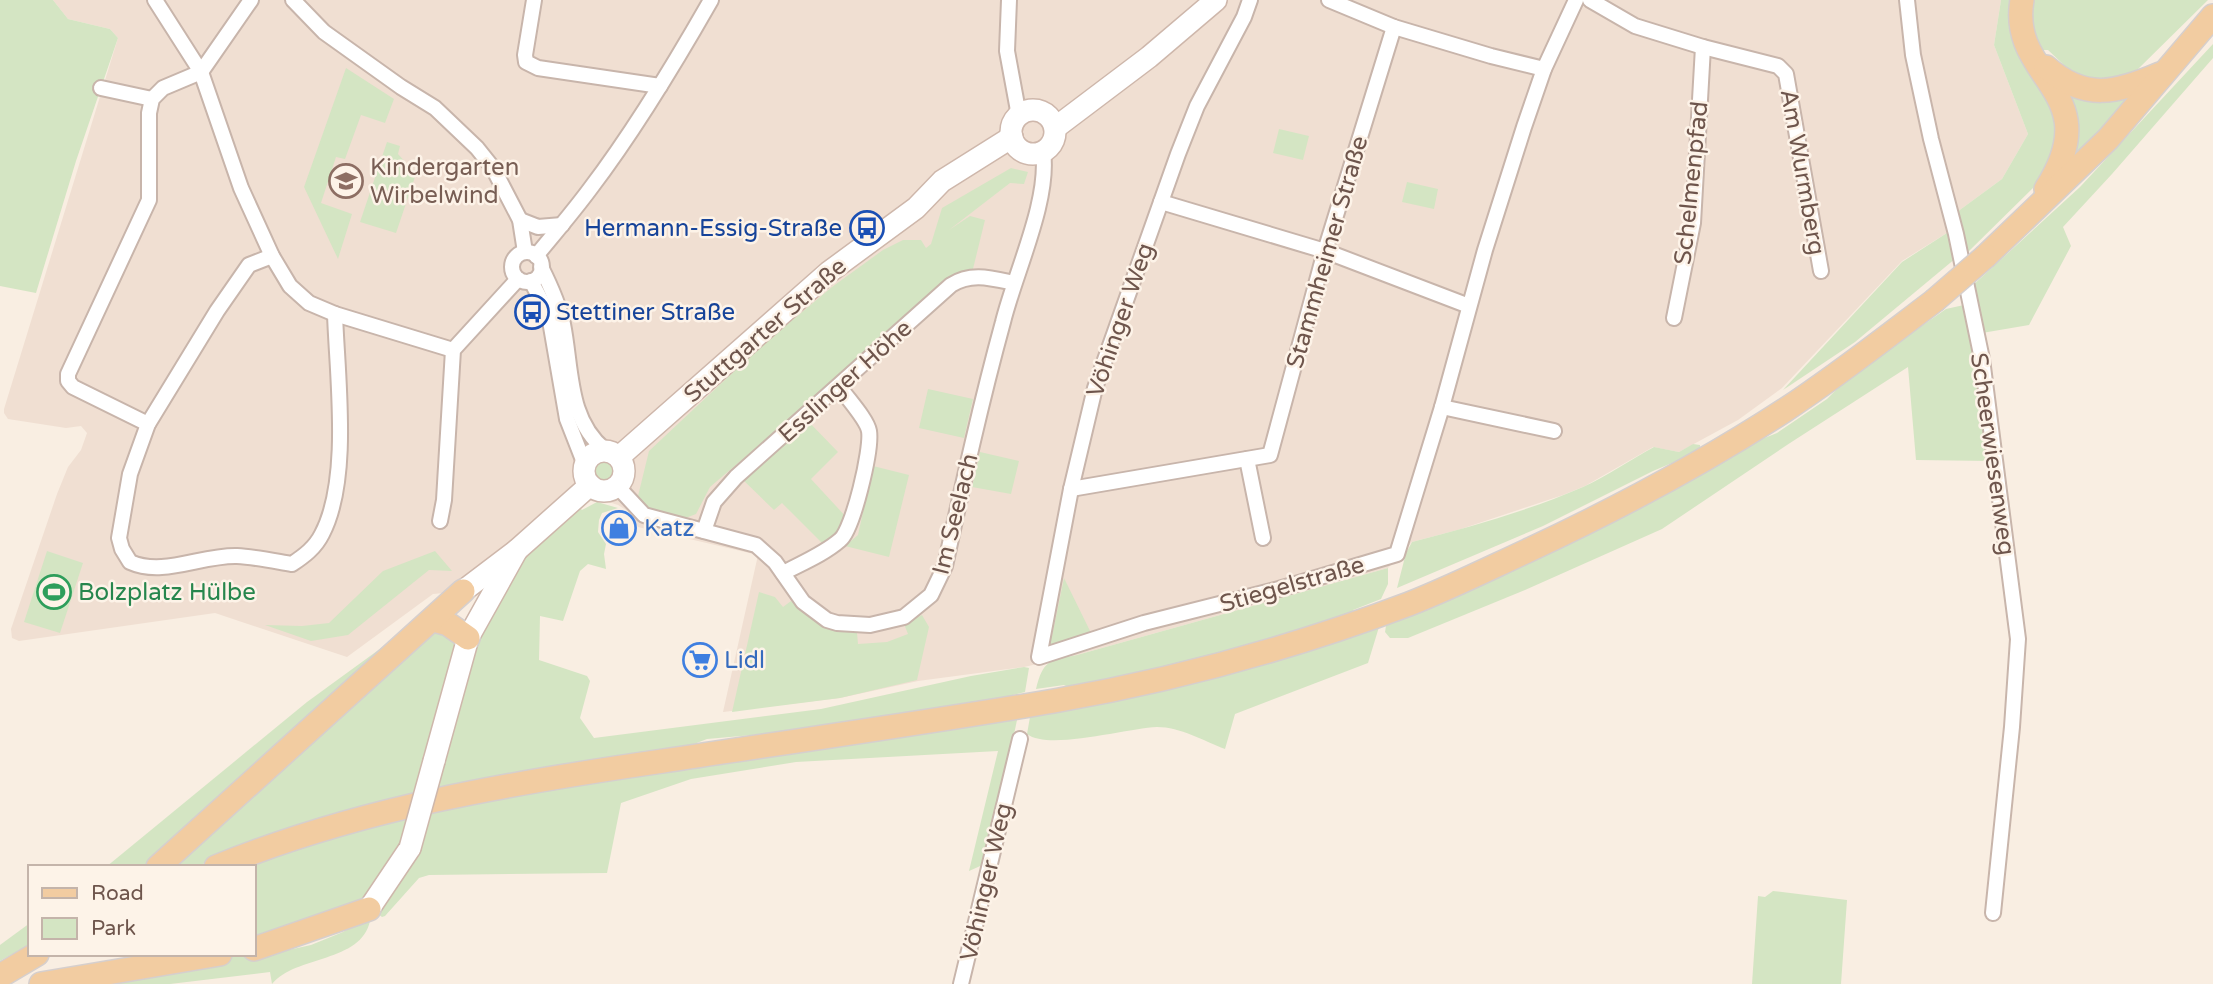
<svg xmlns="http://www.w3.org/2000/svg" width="2213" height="984" font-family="'Varela Round',sans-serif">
	<rect width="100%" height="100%" fill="#f9eee2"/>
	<path fill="#f0dfd2" d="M53,0H2001L1994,45L2028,134L2002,179L1957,212L1950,231L1902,261L1782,388L1738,420L1679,452L1653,447L1585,486L1563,495L1461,529L1412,542L1388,568L1077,655L1024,667L918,681L840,698L723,712L758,555L638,527L631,513L618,505L568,489L454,592L433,594L347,657L215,613L19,641L12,638L11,629L57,494L68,467L81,450L87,433L81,426L66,428L8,419L4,413V409L118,38L110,29L68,19Z"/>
	<g fill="#d4e5c3">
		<path d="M0,0H53L68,19L110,29L118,38L76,161L36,293L0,286Z"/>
		<path d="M2001,0H2011L2010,21L2014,37L2055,112L2057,146L2038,183L1968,252L1957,212L2002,179L2028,134L1994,45Z"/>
		<path d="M2030,0H2208L2135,72L2116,79L2087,78L2066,67L2048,50H2040L2028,13Z"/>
		<path d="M2213,44V58L2112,174L2063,227L2071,246L2029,325L1982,333L1972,286L2080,187Z"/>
		<path d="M346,68L394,99L385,123L361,115L345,159L336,157L321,203L352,214L338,259L304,187Z"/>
		<path d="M2068,91L2131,97L2126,106L2070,162Z"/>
		<path d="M1279,129L1309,136L1303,160L1273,153Z"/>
		<path d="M387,142L400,146L398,154L416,174L396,233L360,222Z"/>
		<path d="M1011,168L1028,172L1024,184L1010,183L949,230L970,216L985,220L972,273L956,277L710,487L696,514L683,519L649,509L638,496L649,451L759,348L832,287L883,250L903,240H921L926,248L931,244L942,208Z"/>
		<path d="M1407,182L1438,189L1434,209L1402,202Z"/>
		<path d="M1950,231L1956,258L1855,342L1783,390L1902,262Z"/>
		<path d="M1964,305L1976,362L1991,461L1916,460L1908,367L1790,443L1662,529L1525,590L1408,638H1390L1385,632L1386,626L1394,621L1747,445L1777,433L1827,399L1850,376L1946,309Z"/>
		<path d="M928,389L973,399L964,438L919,428Z"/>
		<path d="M806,419L838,452L811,479L848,519L841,534L823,544L782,503L774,510L742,479Z"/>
		<path d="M1693,444L1700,445V451L1653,471L1543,526L1397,588L1406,553L1412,542C1469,527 1528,511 1583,487C1607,476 1630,460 1654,447L1679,452Z"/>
		<path d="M980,452L1019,461L1011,494L972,487Z"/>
		<circle cx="604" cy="470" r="12"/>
		<path d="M873,466L909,475L889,557L845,546L858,535Z"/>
		<path d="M597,502L618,508L602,513L599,520L598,532L606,544L604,554L606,569L588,564L580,571L563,621L540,616L539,660L587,676L590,681L580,718L594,738L821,709L971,676L1024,667L1029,668L1025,692L997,699L798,731L707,739L681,749L435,791L471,647L517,564L579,507L582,510Z"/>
		<path d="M47,551L83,563L60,633L24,622Z"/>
		<path d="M435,551L452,571L429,570L348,635L311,641L265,625L302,626L329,623L383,571Z"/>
		<path d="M1388,568V584L1381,599L1353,610V613L1287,636L1173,668L1068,687L1064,685L1036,689C1043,660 1050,660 1077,655Z"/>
		<path d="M1064,578L1092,635L1048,646L1046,636H1052Z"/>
		<path d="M759,592L775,597L783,607L791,601C811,621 830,631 857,633L858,644L887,642L908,634L904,624L922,615L929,627L917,680L840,698L732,712Z"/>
		<path d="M1379,627L1368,663L1235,714L1225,749C1204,741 1180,727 1157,727C1127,728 1049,751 1027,734L1030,717L1050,713L1052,710Z"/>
		<path d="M438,630L458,641L417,795L216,858L196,867H172Z"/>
		<path d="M388,643L396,648L151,867H106L307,702Z"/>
		<path d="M1017,720L987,863L969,871L998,751L796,762L691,779L621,803L607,873L429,875L419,878L385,916L382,917L378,914C401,880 421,850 432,810L457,803L987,721L993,723Z"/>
		<path d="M412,814L403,843L366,901L254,941V867H237Z"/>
		<path d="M1773,891L1847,900L1841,984H1752L1758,896L1765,897Z"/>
		<path d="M367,918L370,921C361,963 296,955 272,984L270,972L170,984H34L176,956L284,951L311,945L343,932Z"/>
		<path d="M30,923V944L0,961V945Z"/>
	</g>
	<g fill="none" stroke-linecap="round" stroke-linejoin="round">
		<g stroke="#c8b5ab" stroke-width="18">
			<g id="street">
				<path d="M155,0L201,72L241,188L272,256L290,286L309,303L335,314L453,350"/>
				<path d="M293,0L324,32L401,87L435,108L477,148L493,168L520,220L525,252"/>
				<path d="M534,0L525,55L526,62L538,68L660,86"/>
				<path d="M1009,0L1007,51L1019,116"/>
				<path d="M1250,0L1244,17L1197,106L1178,154L1095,388L1071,489L1039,657L1144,623L1279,589L1397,554L1442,407L1485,250L1524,127L1544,69L1576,0"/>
				<path d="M1329,0L1394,27L1491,56L1544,69"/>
				<path d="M1590,0L1635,26L1703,47L1778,66L1786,74L1821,271"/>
				<path d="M1907,0L1913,55L1931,139L1956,234L1982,359L2018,639L2012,727L1993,913"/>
				<path d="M101,88L152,99"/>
				<path d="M1161,202L1325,251L1469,306"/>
				<path d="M520,220L538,227L562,225"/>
				<circle cx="527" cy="267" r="15"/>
				<path d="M272,256L249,265L217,311L148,424L130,474L119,538L122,549L130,562C163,577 201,555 237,556C255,557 274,561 292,564C304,556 315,548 322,534C351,479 337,376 335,314"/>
				<path d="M536,256C554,234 573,212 590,189C635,130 674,65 711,0"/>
				<path d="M541,267C550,285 559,304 563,324C572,368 567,419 605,450"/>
				<path d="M531,281L549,315L567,419L585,465"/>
				<path d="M1674,318L1693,223L1703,47"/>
				<path d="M1442,407L1554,431"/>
				<path d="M148,424L73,387L68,381V374L149,200V113L152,99L163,88L201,72L251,0"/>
				<path d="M1247,459L1263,538"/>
				<path d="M617,486L644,515L756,545L775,562L803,602L827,620L837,623L870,625L904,617L931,595L945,566C963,484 981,402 1003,322C1015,273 1050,200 1043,152"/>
				<path d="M1071,489L1270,455L1325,251L1394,27"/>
				<path d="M440,521L444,500L453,350L518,279"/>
				<path d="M704,531L714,502L736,477L951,285C971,272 991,278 1014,283"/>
				<path d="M783,573C802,563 824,554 840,540C853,530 872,449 869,431C867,419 846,397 839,386"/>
				<path d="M961,984L1020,739"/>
			</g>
		</g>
		<g stroke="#ceb7ab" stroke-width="24">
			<g id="secondary">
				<circle cx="1033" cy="132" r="22"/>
				<path d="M1055,128L1149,57L1216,0"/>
				<circle cx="604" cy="471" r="20"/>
				<path d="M619,457L829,272L916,208L942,181L1012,137"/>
				<path d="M463,591L517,550L590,485"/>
				<path d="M434,761L468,638L517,550"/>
				<path d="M369,909L410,848"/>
			</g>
		</g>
		<g stroke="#d6cfcd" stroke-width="26">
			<g id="primary">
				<path d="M2022,0C2008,80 2109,90 2046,189"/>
				<path d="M2046,67C2085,101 2116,93 2160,74"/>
				<path d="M1986,256L2108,139L2213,16"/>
				<path d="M433,620L448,624L468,638"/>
				<path d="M158,867L463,591"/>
				<path d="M216,867C360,808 510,783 663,761C793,741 925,723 1054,701C1175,680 1295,647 1409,604C1450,588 1488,569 1527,551C1617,509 1702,464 1785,410C1837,376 1885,338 1934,301"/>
				<path d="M254,949L369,909"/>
				<path d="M0,976L37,954"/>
				<path d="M41,984L220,954"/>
			</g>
		</g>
		<use href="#street" stroke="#fff" stroke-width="14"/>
		<use href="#secondary" stroke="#fff" stroke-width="21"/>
		<use href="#primary" stroke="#f2cca1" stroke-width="23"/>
		<g stroke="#ceb7ab" stroke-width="24" stroke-linecap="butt">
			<path id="secondary-bridge" d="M410,848L434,761"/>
		</g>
		<g stroke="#d6cfcd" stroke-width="26" stroke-linecap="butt">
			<path id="primary-bridge" d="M1934,301L1986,256"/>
		</g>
		<use href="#secondary-bridge" stroke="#fff" stroke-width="21"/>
		<use href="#primary-bridge" stroke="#f2cca1" stroke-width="23"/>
	</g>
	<defs>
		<g id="school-ring" transform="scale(1.75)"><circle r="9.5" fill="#fdf3e8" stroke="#8d6e63" stroke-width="1.5"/><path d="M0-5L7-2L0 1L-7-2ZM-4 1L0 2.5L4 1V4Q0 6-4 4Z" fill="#8d6e63"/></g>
		<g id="bus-ring" transform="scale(1.75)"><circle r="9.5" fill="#fdf3e8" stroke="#1a4fb4" stroke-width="1.5"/><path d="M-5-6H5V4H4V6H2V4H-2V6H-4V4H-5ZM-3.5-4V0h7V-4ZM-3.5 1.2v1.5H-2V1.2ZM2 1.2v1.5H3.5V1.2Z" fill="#1a4fb4"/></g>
		<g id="shop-ring" transform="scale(1.75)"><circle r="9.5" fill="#fdf3e8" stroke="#3f7fe0" stroke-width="1.5"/><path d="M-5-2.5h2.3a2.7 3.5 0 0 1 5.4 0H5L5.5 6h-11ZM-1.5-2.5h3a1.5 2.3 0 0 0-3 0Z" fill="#3f7fe0"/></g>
		<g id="stadium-ring" transform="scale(1.75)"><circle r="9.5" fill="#fdf3e8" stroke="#2e9e5b" stroke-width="1.5"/><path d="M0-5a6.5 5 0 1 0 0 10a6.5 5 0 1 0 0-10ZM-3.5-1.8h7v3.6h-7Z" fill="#2e9e5b"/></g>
		<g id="supermarket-ring" transform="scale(1.75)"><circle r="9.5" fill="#fdf3e8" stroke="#3f7fe0" stroke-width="1.5"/><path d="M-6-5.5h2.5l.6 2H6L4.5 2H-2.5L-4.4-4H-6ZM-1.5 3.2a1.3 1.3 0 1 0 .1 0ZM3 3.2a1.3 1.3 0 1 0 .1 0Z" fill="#3f7fe0"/></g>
	</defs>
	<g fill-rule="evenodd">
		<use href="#school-ring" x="346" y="181"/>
		<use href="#bus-ring" x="867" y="228"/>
		<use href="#bus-ring" x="532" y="312"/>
		<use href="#shop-ring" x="619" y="528"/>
		<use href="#stadium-ring" x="54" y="592"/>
		<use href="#supermarket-ring" x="700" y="660"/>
	</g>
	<g text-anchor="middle" stroke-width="5" stroke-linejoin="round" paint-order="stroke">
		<g font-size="24" fill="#785e54" stroke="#fdf3e8" text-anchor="start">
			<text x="370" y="175">Kindergarten<tspan x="370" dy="28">Wirbelwind</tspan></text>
		</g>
		<g font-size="24" fill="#6e554c" stroke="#fdf3e8">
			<text transform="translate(1803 172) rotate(80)" y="8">Am Wurmberg</text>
			<text transform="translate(1691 183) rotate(-84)" y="8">Schelmenpfad</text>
			<text transform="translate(1327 252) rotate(-74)" y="8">Stammheimer Straße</text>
			<text transform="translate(1120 320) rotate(-71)" y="8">Vöhinger Weg</text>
			<text transform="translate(765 330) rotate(-41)" y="8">Stuttgarter Straße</text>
			<text transform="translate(845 381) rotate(-42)" y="8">Esslinger Höhe</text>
			<text transform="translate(1993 454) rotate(82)" y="8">Scheerwiesenweg</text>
			<text transform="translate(955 514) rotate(-76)" y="8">Im Seelach</text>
			<text transform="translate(1292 584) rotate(-16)" y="8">Stiegelstraße</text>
			<text transform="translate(986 882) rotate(-77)" y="8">Vöhinger Weg</text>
		</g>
		<g font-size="24" fill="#164399" stroke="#fdf3e8" text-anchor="end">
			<text x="842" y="236">Hermann-Essig-Straße</text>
			<text x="556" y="320" text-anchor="start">Stettiner Straße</text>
		</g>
		<g font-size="24" fill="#366cbe" stroke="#fdf3e8" text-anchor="start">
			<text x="644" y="536">Katz</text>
			<text x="724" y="668">Lidl</text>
		</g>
		<g font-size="24" fill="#27864d" stroke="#fdf3e8" text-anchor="start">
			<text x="78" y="600">Bolzplatz Hülbe</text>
		</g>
	</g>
	<rect x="28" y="865" width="228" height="91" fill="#fdf3e8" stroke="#c4b4aa" stroke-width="2"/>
	<rect x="42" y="888" width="35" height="10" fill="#f2cca1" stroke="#c4b4aa" stroke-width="2"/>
	<text x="91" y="900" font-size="21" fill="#6e554c">Road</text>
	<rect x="42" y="918" width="35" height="21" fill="#d4e5c3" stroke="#c4b4aa" stroke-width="2"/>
	<text x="91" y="935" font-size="21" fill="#6e554c">Park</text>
</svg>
